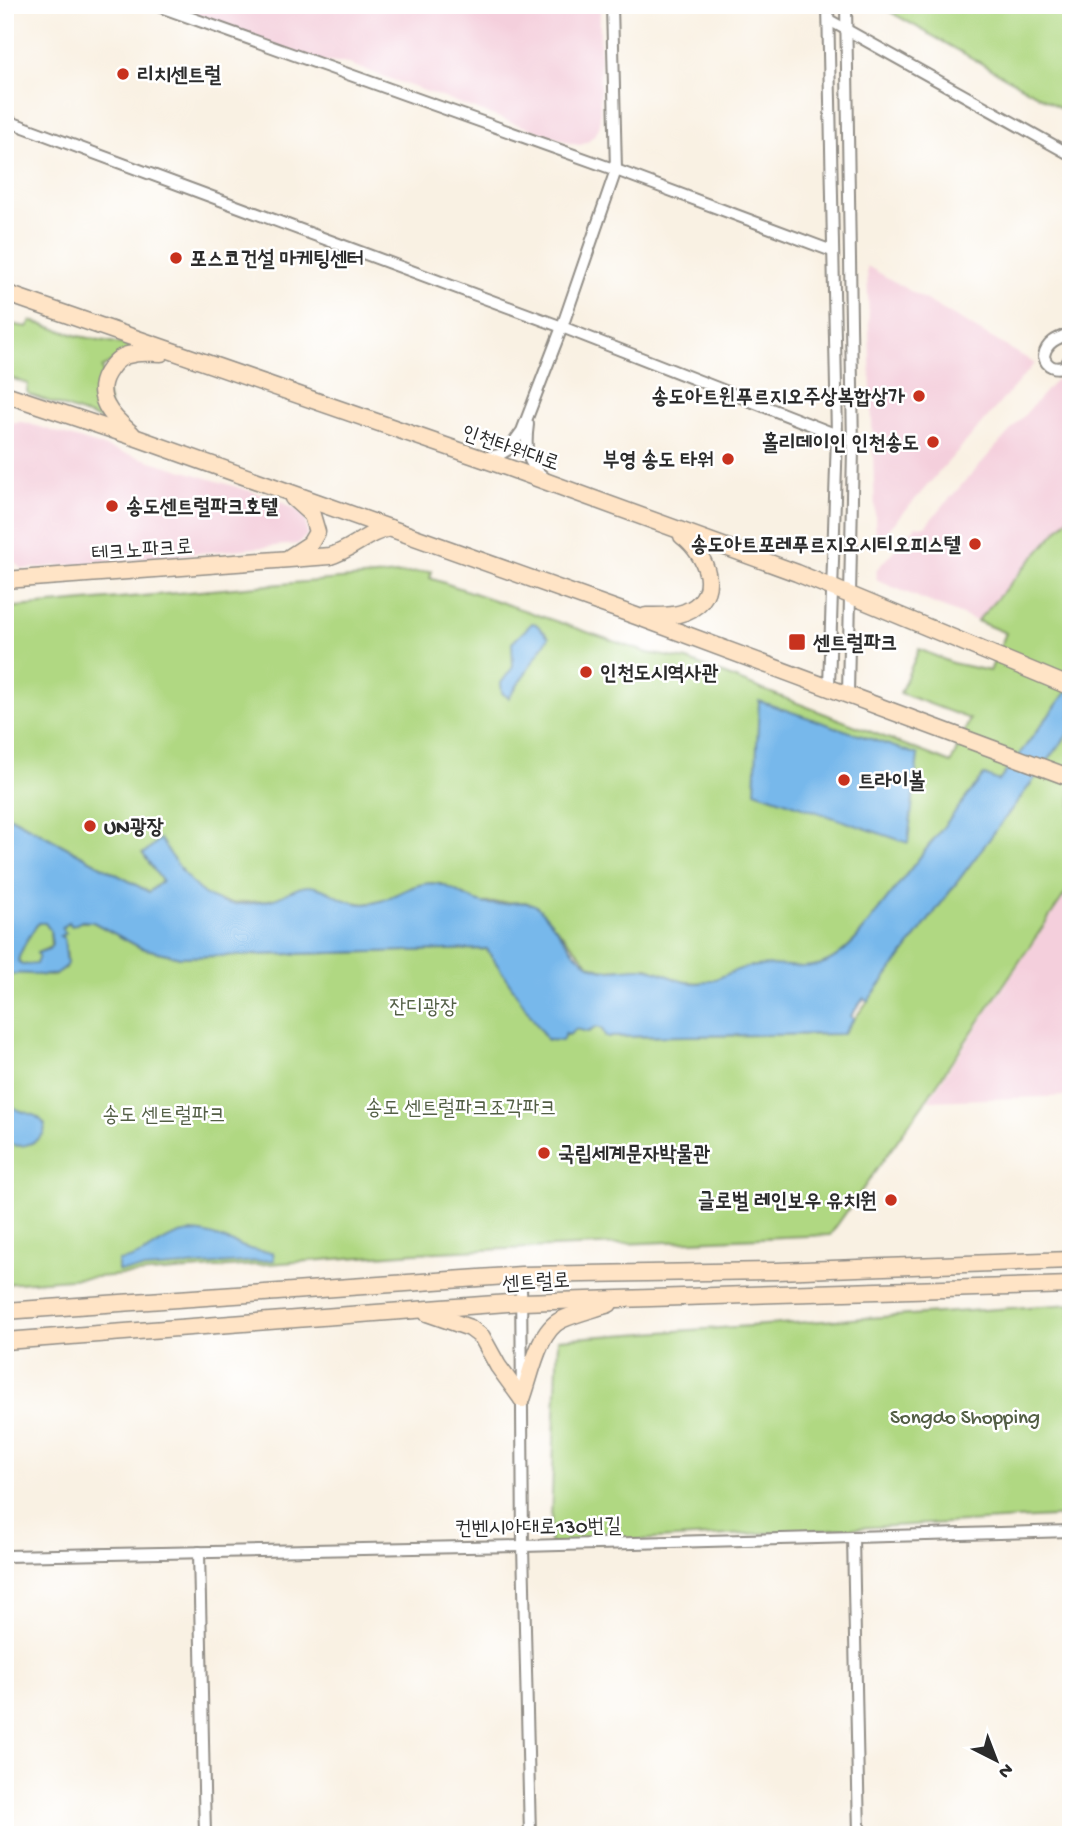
<svg xmlns="http://www.w3.org/2000/svg" width="1076" height="1840" font-family="'Gochi Hand','Poor Story',sans-serif">
	<rect width="100%" height="100%" fill="#fff"/>
	<filter id="ink" filterUnits="userSpaceOnUse"><feTurbulence type="fractalNoise" baseFrequency=".0143" numOctaves="2"/><feDisplacementMap in="SourceGraphic" scale="14" xChannelSelector="R" yChannelSelector="G"/><feConvolveMatrix kernelMatrix="1 2 1 2 8 2 1 2 1" color-interpolation-filters="sRGB"/></filter>
	<filter id="wash" filterUnits="userSpaceOnUse"><feTurbulence type="fractalNoise" baseFrequency=".00686" numOctaves="4" result="noise"/><feDisplacementMap in="SourceGraphic" scale="28" xChannelSelector="R" yChannelSelector="G"/><feGaussianBlur stdDeviation="1.57" result="paint"/><feColorMatrix in="noise" values="0 0 0 0 0 0 0 0 0 0 0 0 0 0 0 0 0 1.4 0 .05"/><feComposite in="paint" operator="in"/></filter>
	<g filter="url(#wash)">
		<rect width="100%" height="100%" fill="#f9f1e3"/>
		<g fill="#f4cfdc">
			<path d="M168,5H600V125L597,132L588,141L581,145L573,144L343,62L321,63Z"/>
			<path d="M867,266L1035,363L876,544Z"/>
			<path d="M1071,363V515L977,621L878,581L876,577L877,569L916,526H925Z"/>
			<path d="M14,422H23L273,498L297,510L306,519L307,535L298,544L26,569L20,568L11,558L10,553L5,466V429Z"/>
			<path d="M1071,887V1096L928,1101Z"/>
		</g>
		<g fill="#b0d882" stroke="#6e8256" stroke-width="2">
			<path d="M884,5H1071V114L887,10Z"/>
			<path d="M31,321L78,336L138,347L102,368L113,424L30,395L27,392L28,384L5,376V327L10,324L27,327Z"/>
			<path d="M1071,515V686L999,781L984,775L856,939L837,957L822,964L802,968L752,966L706,983L681,982L648,968L604,970L590,965L541,911L526,902L480,903L441,884L431,883L415,886L385,900L365,904L342,900L318,888L303,887L282,897L264,901L232,903L214,900L204,895L193,886L182,872L143,854L162,881L149,892L5,814V608L432,571L430,578L648,653L687,660L951,763L970,719L900,693L919,649L952,663L990,671L1006,633L977,621Z"/>
			<path d="M1071,730V885L926,1100L830,1235L415,1253L5,1284V977C21,969 36,976 52,976L65,968C69,959 66,942 60,936L63,934L61,928L68,922H93L141,948L180,957L487,949L547,1040H562L565,1034L569,1035L576,1029L588,1032L597,1027L602,1029L606,1037L843,1034Z"/>
			<path d="M39,923H45L50,930L51,947L37,953L39,957L37,964L22,965L18,961C19,953 33,928 39,923Z"/>
			<path d="M1071,1304V1516L550,1545L558,1339Z"/>
		</g>
		<g fill="#77b8eb" stroke="#51728b" stroke-width="2" fill-rule="evenodd">
			<path d="M532,623L536,624L549,637L509,698L502,693L501,683L513,667L512,643Z"/>
			<path d="M1071,686V730L868,1001L864,998L851,1016L854,1019L843,1034L606,1037L602,1029L597,1027L588,1032L576,1029L569,1035L565,1034L562,1041L547,1040L487,949L180,957L141,948L93,922L82,921L72,926L68,922L62,928L66,933L60,936L64,938L67,964C51,987 28,966 5,977V814L149,892L162,881L143,854L160,839C194,889 207,916 274,899C285,896 296,886 308,886C326,886 341,903 363,904C386,904 402,888 423,884C446,879 462,898 482,903C500,908 518,898 535,905C556,921 570,957 594,967C609,974 625,967 641,968C660,968 676,984 697,983C715,983 730,970 748,967C797,958 812,985 856,939L984,775L999,781ZM39,923H45L50,930L52,945L49,949L37,953L39,956L36,964L22,965L18,961C19,953 33,928 39,923Z"/>
			<path d="M759,701L918,755L908,843L755,791Z"/>
			<path d="M5,1089C10,1121 33,1105 45,1125L44,1133C34,1145 18,1151 5,1140Z"/>
			<path d="M190,1232C220,1232 243,1253 273,1252L274,1260L118,1271V1261C146,1259 162,1235 190,1232Z"/>
		</g>
	</g>
	<g filter="url(#ink)">
		<g fill="none" stroke-linecap="round" stroke-linejoin="round">
			<g stroke="#928e87" stroke-width="14">
				<g id="street">
					<path d="M155,5L616,170L832,251"/>
					<path d="M828,5L837,435L829,686"/>
					<path d="M846,5L853,449L848,694"/>
					<path d="M829,20L1071,155"/>
					<path d="M5,120L562,327L837,435"/>
					<path d="M1071,333C1058,338 1046,342 1044,356C1046,367 1056,370 1065,366L1071,357"/>
					<path d="M528,424C525,447 525,463 545,478"/>
					<path d="M485,458L499,455L509,449L522,431L562,327L616,170L612,5"/>
					<path d="M521,1275L523,1546L530,1835"/>
					<path d="M853,1537L859,1835"/>
					<path d="M199,1552L205,1835"/>
					<path d="M5,1556L523,1546L1071,1531"/>
				</g>
			</g>
			<g stroke="#928e87" stroke-width="19">
				<g id="secondary">
					<path d="M5,293L509,468L797,573L1071,687"/>
					<path d="M5,394L137,438L636,616L1071,778"/>
					<path d="M132,434C112,417 90,395 110,369C115,361 123,355 133,354C142,352 152,353 161,353"/>
					<path d="M290,557L310,544L317,532L312,515L293,498"/>
					<path d="M5,580L330,556C352,550 367,532 390,528"/>
					<path d="M646,616C659,616 672,617 685,612C724,596 707,555 682,536"/>
					<path d="M5,1311L521,1275L777,1271L1071,1260"/>
					<path d="M427,1313L470,1328L482,1337L498,1366L522,1399"/>
					<path d="M5,1341L522,1302L1071,1285"/>
					<path d="M522,1399C531,1375 538,1331 561,1320C576,1313 594,1309 609,1304"/>
				</g>
			</g>
			<use href="#street" stroke="#fff" stroke-width="10"/>
			<use href="#secondary" stroke="#ffe4c6" stroke-width="16"/>
		</g>
	</g>
	<g fill="#c8321e" stroke="#fff" stroke-width="2.5">
		<circle cx="123" cy="74" r="7"/>
		<circle cx="176" cy="258" r="7"/>
		<circle cx="919" cy="396" r="7"/>
		<circle cx="933" cy="442" r="7"/>
		<circle cx="728" cy="459" r="7"/>
		<circle cx="112" cy="506" r="7"/>
		<circle cx="975" cy="544" r="7"/>
		<rect x="788" y="633" width="18" height="18" rx="3.5"/>
		<circle cx="586" cy="672" r="7"/>
		<circle cx="844" cy="780" r="7"/>
		<circle cx="90" cy="826" r="7"/>
		<circle cx="544" cy="1153" r="7"/>
		<circle cx="891" cy="1200" r="7"/>
	</g>
	<g text-anchor="middle" stroke-width="5" stroke-linejoin="round" paint-order="stroke">
		<g font-size="21" font-weight="bold" fill="#2b2b2b" stroke="#fff" text-anchor="start">
			<text x="137" y="81">리치센트럴</text>
			<text x="190" y="265">포스코건설 마케팅센터</text>
			<text x="905" y="403" text-anchor="end">송도아트윈푸르지오주상복합상가</text>
			<text x="919" y="449" text-anchor="end">홀리데이인 인천송도</text>
			<text x="714" y="466" text-anchor="end">부영 송도 타워</text>
			<text x="126" y="513">송도센트럴파크호텔</text>
			<text x="961" y="551" text-anchor="end">송도아트포레푸르지오시티오피스텔</text>
			<text x="813" y="649">센트럴파크</text>
			<text x="600" y="679">인천도시역사관</text>
			<text x="858" y="787">트라이볼</text>
			<text x="104" y="833">UN광장</text>
			<text x="558" y="1160">국립세계문자박물관</text>
			<text x="877" y="1207" text-anchor="end">글로벌 레인보우 유치원</text>
		</g>
		<g font-size="21" fill="#2b2b2b" stroke="#fff">
			<text transform="translate(511 447) rotate(19)" y="7">인천타워대로</text>
			<text transform="translate(142 549) rotate(-4)" y="7">테크노파크로</text>
			<text transform="translate(536 1281) rotate(-3)" y="7">센트럴로</text>
			<text transform="translate(538 1526) rotate(-1)" y="7">컨벤시아대로130번길</text>
		</g>
		<g font-size="21" fill="#535f45" stroke="#fff">
			<text x="423" y="1013">잔디광장</text>
			<text x="461" y="1114">송도 센트럴파크조각파크</text>
			<text x="164" y="1121">송도 센트럴파크</text>
			<text x="965" y="1423">Songdo Shopping</text>
		</g>
	</g>
	<rect width="1076" height="1840" fill="none" stroke="#fff" stroke-width="28"/>
	<g transform="translate(996 1760) rotate(138)" stroke="#ffffff" stroke-width="5" paint-order="stroke">
	<path d="M0-5L12 26L0 18L-12 26Z" fill="#2b2b2b"/>
	<text y="-10" font-size="19" font-weight="bold" text-anchor="middle" fill="#2b2b2b">N</text>
	</g>
</svg>
